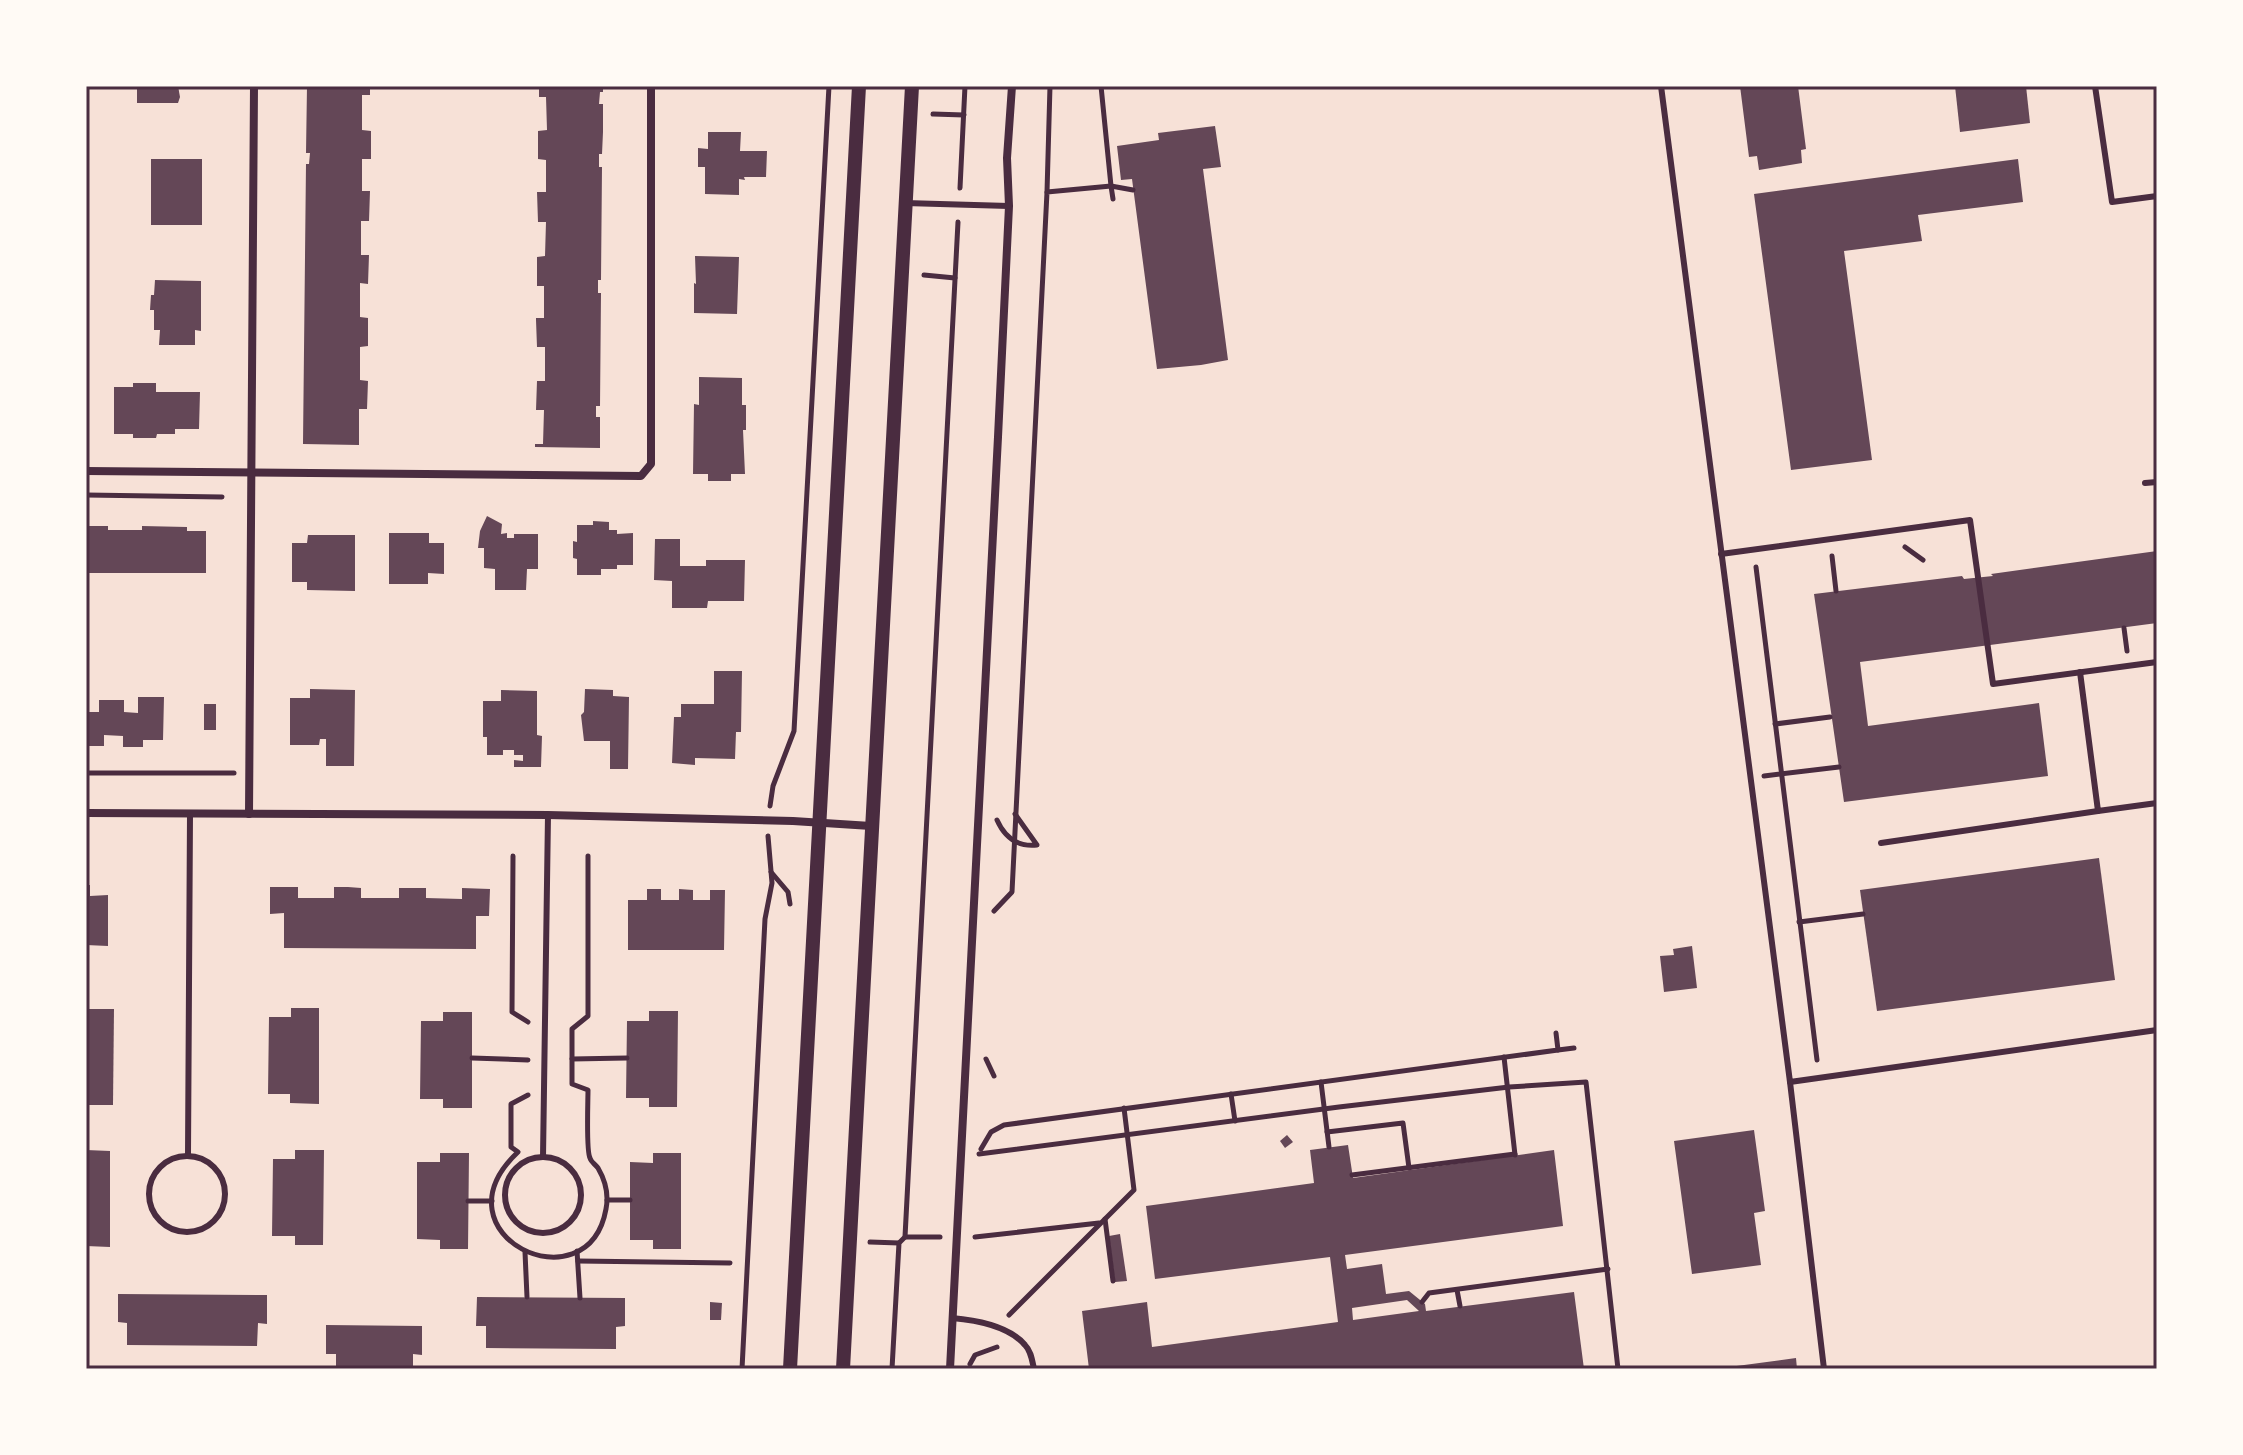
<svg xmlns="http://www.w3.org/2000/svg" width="2243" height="1455" font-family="'Fira Sans Condensed',sans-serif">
	<rect width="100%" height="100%" fill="#f7e1d7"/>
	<g fill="#644757" fill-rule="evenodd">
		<path d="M137,86H178L180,97L178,103H137Z"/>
		<path d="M307,86H370V95H362V130L371,131V159H362V191H370L369,221H361V255H369L368,284L360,283V317L368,318V346L360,347V380L368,381L367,409H359V445L303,444L306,164H309L310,153H306Z"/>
		<path d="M539,86H603V92H600L599,104H603V132L602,154H599V167H602L601,280H598V293H601L600,406H596V417H600V448L535,447V444H543L544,410H536L537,381H545V347H537L536,320V318H544V286H537V257L545,256L546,222H538L537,192H546V160L538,159V131L547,130L546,97H539Z"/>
		<path d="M1740,86H1798L1806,149L1801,150L1802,163L1759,170L1757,156L1749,157Z"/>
		<path d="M1955,86H2026L2030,123L1960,132Z"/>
		<path d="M1215,126L1221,167L1203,169L1228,360L1201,365L1157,369L1132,179L1121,180L1117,146L1159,140L1158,133Z"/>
		<path d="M708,132H741L740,151H767L766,177H744L745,180L739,179V195L705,194V167H698V148L708,149Z"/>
		<rect x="151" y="159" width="51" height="66"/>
		<path d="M2018,159L2023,202L1918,215L1922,241L1844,251L1872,460L1791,470L1754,194Z"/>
		<path d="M695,256L739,257L737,314L694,313V283L696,284Z"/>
		<path d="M155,280L201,281V331L195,330V345H159L160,330H154V310H150L151,295H154Z"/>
		<path d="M699,377L742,378V405H746V430H743L745,474H731V481H708V474H693L694,404L699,405Z"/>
		<path d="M133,383H156V392H200L199,429H175V434H157L156,438H133V434H114V387H133Z"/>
		<path d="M487,516L502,524L501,534L507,533V538H514V534H538V569H527L526,590H495V569L484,568V548H478L480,531Z"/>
		<path d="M593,521L609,522V530H617V534L633,533V565H617V569H601V575H577V559L573,558V541L577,542V525H593Z"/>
		<path d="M86,526H108V530H142V526L187,527V531H206V573H86Z"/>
		<path d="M389,533H429V543H444V574L428,573V584H389Z"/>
		<path d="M308,535H355V591L307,590V582H292V543H307Z"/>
		<path d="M655,539H680V566H706V560H745L744,601H708L707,608H672V581L654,580Z"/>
		<path d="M2157,551V623L1860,662L1868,726L2039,703L2048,776L1844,802L1814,594L1962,576L1964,579L1993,576L1991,574Z"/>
		<path d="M714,671H742L741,732H736L735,759L695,758V765L672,763L674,717H681V704H714Z"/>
		<path d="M310,689L355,690L354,766H326V739H320L319,745H290V698H310Z"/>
		<path d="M585,689L613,690V696L629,697L628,769H610V741H584L581,715L584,712Z"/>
		<path d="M501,690L537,691V735L542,736L541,767H514V760L523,761V755H514V750H503V755H487V737H483V701H501Z"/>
		<path d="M138,697H164L163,740H143V747H123V736L104,735V746H86V712H99V700H124V712L138,713Z"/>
		<rect x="204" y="704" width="12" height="26"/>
		<path d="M2099,858L2115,980L1877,1011L1860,890Z"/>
		<path d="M86,885H90V896L108,895V946L86,945Z"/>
		<path d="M270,887H298V898H334V887H348L361,888V898H399V888H426V898L462,899V888L490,889L489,916H476V949L284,948V913L270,914Z"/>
		<path d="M647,889H661V900H679V889L693,890V900H710V890H725L724,950H628V900H647Z"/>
		<path d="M1692,946L1697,988L1664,992L1660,956L1674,955L1673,949Z"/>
		<path d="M291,1008H319V1104L290,1103V1094H268L269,1017H291Z"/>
		<path d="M86,1009H114L113,1105H86Z"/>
		<path d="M649,1011H678L677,1107H649V1098H626L627,1021H649Z"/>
		<path d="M443,1012H472V1108H443V1099H420L421,1021H443Z"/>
		<path d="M1754,1130L1765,1211L1754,1213L1761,1265L1692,1274L1674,1141Z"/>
		<path d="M1287,1135L1293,1142L1285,1148L1280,1141Z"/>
		<path d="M1348,1145L1353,1178L1554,1150L1563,1226L1345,1255L1347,1269L1382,1264L1386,1294L1409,1291L1425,1304L1426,1311L1574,1292L1584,1369H1089L1082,1311L1147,1302L1152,1347L1338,1322L1330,1257L1155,1279L1146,1206L1314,1183L1310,1150ZM1407,1300L1419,1311L1353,1320L1352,1308Z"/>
		<path d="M86,1150L110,1151V1247L86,1246Z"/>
		<path d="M295,1150H324L323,1245H295V1236H272L273,1159H295Z"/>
		<path d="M440,1153H469L468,1249H440V1240L417,1239V1162H440Z"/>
		<path d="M653,1153H681V1249H653V1240H630V1162L653,1163Z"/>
		<path d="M1120,1234L1127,1281L1115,1282L1109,1236Z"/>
		<path d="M118,1294L267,1295V1324L258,1323L257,1346L127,1345V1323L118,1322Z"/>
		<path d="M477,1297L625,1298V1326L616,1327V1349L486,1348V1326H476Z"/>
		<path d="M710,1302L722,1303L721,1320H710Z"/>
		<path d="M326,1325L422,1326V1355L413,1354V1369H336V1354H326Z"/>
		<path d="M1796,1358L1797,1369H1729V1367Z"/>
	</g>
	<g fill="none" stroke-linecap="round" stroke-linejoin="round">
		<g stroke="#4a2c40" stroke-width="5">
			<path d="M933,114L964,115"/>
			<path d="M960,188L965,86"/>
			<path d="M1047,192L1050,86"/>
			<path d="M1113,199L1111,186L1133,190"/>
			<path d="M924,275L955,278"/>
			<path d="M86,495L222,497"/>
			<path d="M1905,547L1923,560"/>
			<path d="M1832,556L1836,591"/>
			<path d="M1756,567L1817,1060"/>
			<path d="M2124,628L2127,651"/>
			<path d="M1775,724L1830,717"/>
			<path d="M86,773H234"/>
			<path d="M1764,776L1839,767"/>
			<path d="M770,806L773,786L794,731L829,86"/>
			<path d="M997,820C1005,838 1018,847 1037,845L1015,814"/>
			<path d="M513,856L512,1012L528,1022"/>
			<path d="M771,872L788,892L790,904"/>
			<path d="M994,911L1012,892L1047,192L1111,186L1101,86"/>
			<path d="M1799,922L1863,914"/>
			<path d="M1558,1050L1574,1048"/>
			<path d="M1504,1057L1515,1155"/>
			<path d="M472,1058L528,1060"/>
			<path d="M572,1059L627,1058"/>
			<path d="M986,1059L994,1076"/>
			<path d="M1321,1082L1329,1147"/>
			<path d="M1231,1094L1235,1121"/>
			<path d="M528,1095L511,1104V1147L518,1152C430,1235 588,1309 606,1209C609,1194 605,1180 598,1168C595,1164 591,1162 590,1158C586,1151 588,1102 588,1090L572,1084V1029L588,1016V856"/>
			<path d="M1327,1132L1403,1123L1409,1168"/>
			<path d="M981,1149L991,1132L1004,1125L1558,1050L1556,1033"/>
			<path d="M979,1154L1339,1107L1509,1087L1586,1082L1618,1369"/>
			<path d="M1352,1175L1515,1154"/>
			<path d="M607,1200H630"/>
			<path d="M468,1201H492"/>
			<path d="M1105,1219L1113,1281"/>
			<path d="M905,1237H940"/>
			<path d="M975,1237L1099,1223"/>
			<path d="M870,1242L899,1243"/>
			<path d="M577,1251L580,1298"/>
			<path d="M525,1252L527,1297"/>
			<path d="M578,1261L730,1263"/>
			<path d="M1457,1290L1460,1306"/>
			<path d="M1422,1302L1429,1293L1608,1269"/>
			<path d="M1009,1315L1134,1190L1124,1108"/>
			<path d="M970,1364L975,1355L997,1347"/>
			<path d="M742,1369L765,919L772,883L768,836"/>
			<path d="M892,1369L899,1243L905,1237L958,222"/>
		</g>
		<g stroke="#4a2c40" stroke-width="6">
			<path d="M1661,86L1790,1082L2157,1030"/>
			<path d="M2095,86L2112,202L2157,196"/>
			<path d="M905,203L1009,206"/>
			<path d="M2145,483L2157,482"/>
			<path d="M1721,554L1970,520L1993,684L2157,662"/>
			<path d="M2080,672L2098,811L2157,803"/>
			<path d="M1881,843L2098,811"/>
			<path d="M1790,1082L1824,1369"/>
			<path d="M188,1155L190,814"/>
			<circle cx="187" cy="1194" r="38"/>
			<circle cx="543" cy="1195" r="38"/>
			<path d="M543,1157L548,815"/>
			<path d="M952,1318C975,1320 1009,1326 1025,1345C1031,1351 1032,1360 1034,1369"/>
		</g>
		<g stroke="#4a2c40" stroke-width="8">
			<path d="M86,471L641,476L651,464V86"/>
			<path d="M86,813L548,815L793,821L871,826"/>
			<path d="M249,814L254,86"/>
			<path d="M950,1369L998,437L1009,206L1007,158L1012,86"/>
		</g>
		<g stroke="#4a2c40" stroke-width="14">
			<path d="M790,1369L859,86"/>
			<path d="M843,1369L912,86"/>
		</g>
	</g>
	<rect width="2243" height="1455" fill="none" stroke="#fffaf5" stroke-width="176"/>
	<rect x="88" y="88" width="2067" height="1279" fill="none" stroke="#4a2c40" stroke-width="3"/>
</svg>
